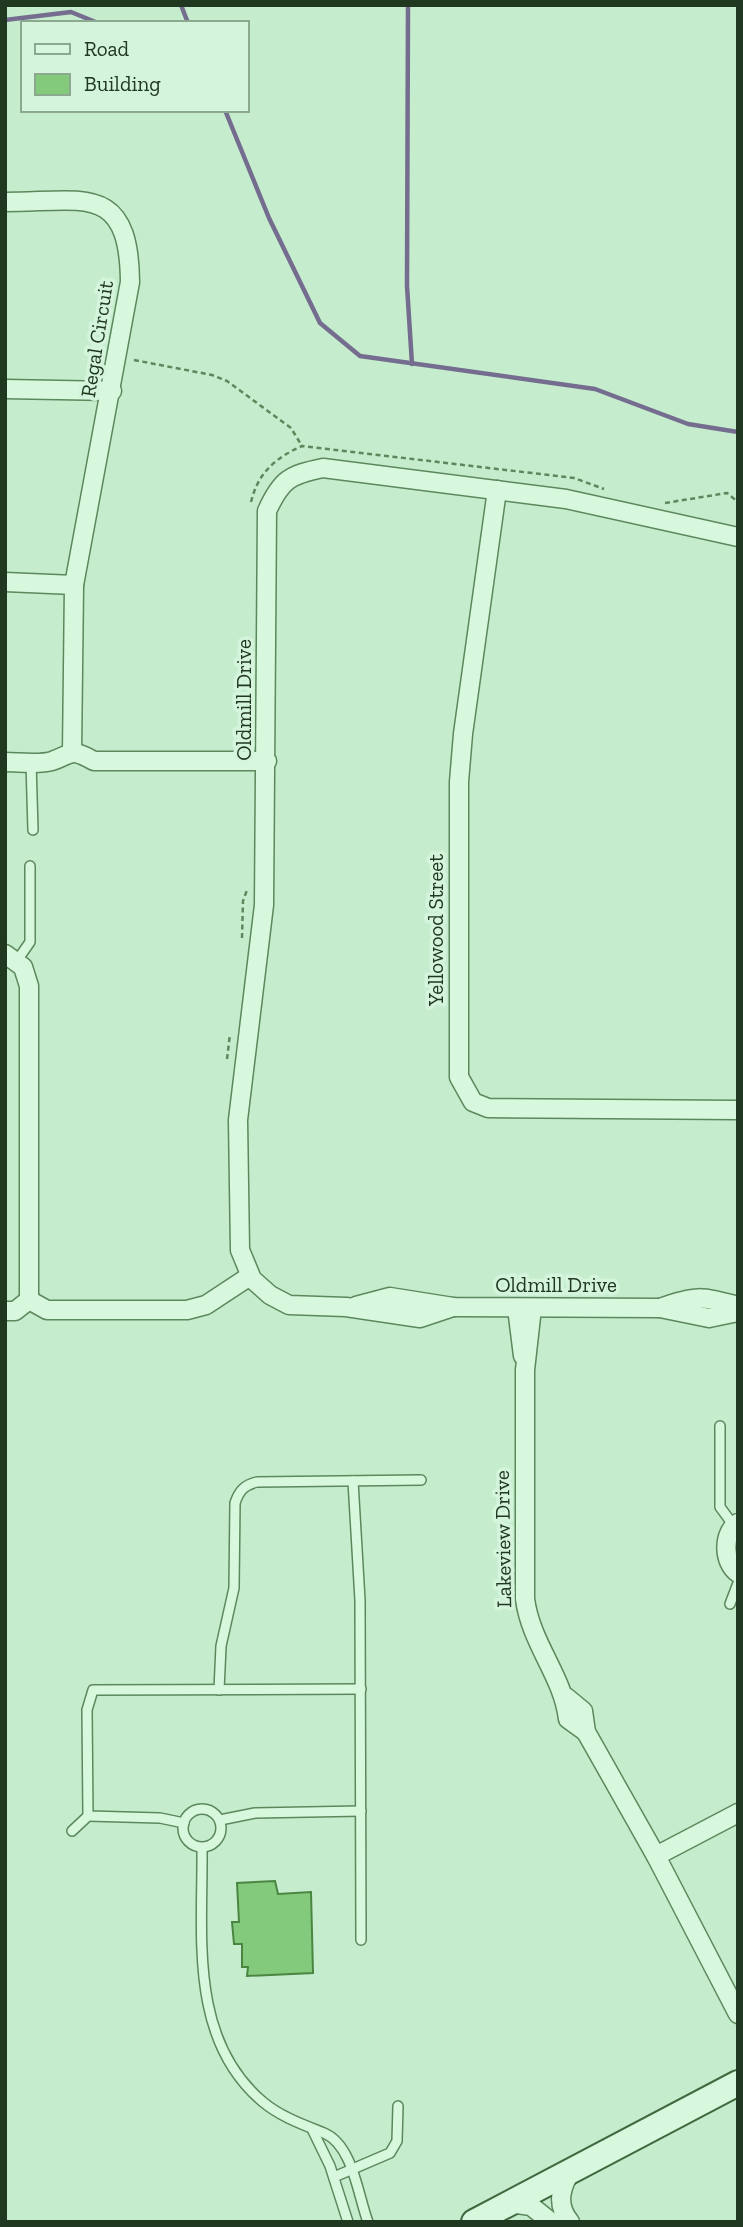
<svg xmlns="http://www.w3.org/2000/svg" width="743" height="2227" font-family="'Zilla Slab',serif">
	<rect width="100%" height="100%" fill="#c5edcd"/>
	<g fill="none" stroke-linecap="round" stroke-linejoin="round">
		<g stroke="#756d8f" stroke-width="4.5">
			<path d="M181,5L188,23"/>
			<path d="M408,5L407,286L412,364"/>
			<path d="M5,20L71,12L98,23"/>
			<path d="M225,110L269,218L320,323L360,356L595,389L688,424L738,432"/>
		</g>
	</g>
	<path fill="#83ca7c" stroke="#4a8642" stroke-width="2" d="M275,1881L278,1894L311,1892L313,1973L247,1976L248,1967H242V1944H234L232,1922H239L237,1883Z"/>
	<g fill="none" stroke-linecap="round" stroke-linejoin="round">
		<g stroke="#5b885c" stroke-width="12">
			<g id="lane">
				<path d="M31,762L33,830"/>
				<path d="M16,962L30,942V866"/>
				<path d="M720,1426V1507L734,1526"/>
				<path d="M353,1481L360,1600L361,1940"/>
				<path d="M730,1604L738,1583"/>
				<path d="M219,1690L221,1646L234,1588L235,1503C239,1491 244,1485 257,1482L421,1480"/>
				<circle cx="202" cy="1828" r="19"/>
				<path d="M220,1820L255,1813L361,1811"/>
				<path d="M184,1823L160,1818L88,1816L87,1710L93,1690L361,1689"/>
				<path d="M72,1831L88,1816"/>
				<path d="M202,1848C203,1935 188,2039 263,2102C281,2117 304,2125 324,2133C353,2145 358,2196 368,2222"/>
				<path d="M313,2131L330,2166L348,2222"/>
				<path d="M334,2177L390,2153L397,2141L398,2106"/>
			</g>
		</g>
		<g stroke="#5b885c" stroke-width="21">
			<g id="street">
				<path d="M5,202C83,202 129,182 130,282L74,585L72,753"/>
				<path d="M5,389L112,391"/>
				<path d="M497,490L463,734L459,782V1077L473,1102L488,1108L738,1110"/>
				<path d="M5,582L74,585"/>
				<path d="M5,762C19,762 39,765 52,761C73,754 69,747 94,761H267"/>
				<path d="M5,954L23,967L29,986V1300"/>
				<path d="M356,1306L390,1297L453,1307L660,1308L709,1318L738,1312"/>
				<path d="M453,1307L420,1318L346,1307L289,1305L270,1295L252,1279L240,1250L238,1120L264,905L267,511C281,480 289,475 323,468L566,499L738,537"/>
				<path d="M517,1308L523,1356"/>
				<path d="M532,1308L525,1370V1599C531,1644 563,1676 568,1719L586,1732"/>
				<path d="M660,1308C695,1295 701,1296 738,1306"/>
				<path d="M5,1311H15L29,1300L47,1310H187L206,1305L250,1276"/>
				<path d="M738,1523C722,1533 723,1563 738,1573"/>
				<path d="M566,1697L583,1711L586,1732L656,1856L738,2014"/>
				<path d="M656,1856L738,1813"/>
				<path d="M508,2203L531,2206L551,2222"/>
				<path d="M570,2222C555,2204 561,2186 573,2168"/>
			</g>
		</g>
		<g stroke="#3f693f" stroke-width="28">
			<path id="secondary" d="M474,2222L738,2083"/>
		</g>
		<g stroke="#5b885c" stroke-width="2.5" stroke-dasharray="5 3.5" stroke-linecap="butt">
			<path d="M134,360L212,375L227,381L291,428L302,446"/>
			<path d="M251,502C258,473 275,458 302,446L574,478L604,489"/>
			<path d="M665,503L727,493L738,502"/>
			<path d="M242,938L243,901L247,890"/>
			<path d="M227,1059L230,1034"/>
		</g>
		<use href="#lane" stroke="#d8f8de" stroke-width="9"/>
		<use href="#street" stroke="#d8f8de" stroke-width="18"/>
		<use href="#secondary" stroke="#d8f8de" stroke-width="24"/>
	</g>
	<g text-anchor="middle" stroke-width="7" stroke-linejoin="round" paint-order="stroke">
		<g font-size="21" fill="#20381f" stroke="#d4f5db">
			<text transform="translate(97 339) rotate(-81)" y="7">Regal Circuit</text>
			<text transform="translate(244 700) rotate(-90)" y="7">Oldmill Drive</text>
			<text transform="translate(436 930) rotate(-90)" y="7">Yellowood Street</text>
			<text x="556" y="1292">Oldmill Drive</text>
			<text transform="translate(503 1539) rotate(-91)" y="7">Lakeview Drive</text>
		</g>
	</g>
	<rect width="743" height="2227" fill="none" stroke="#20381f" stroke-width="14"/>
	<rect x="21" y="21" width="228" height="91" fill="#d4f5db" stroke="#8ca990" stroke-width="2"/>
	<rect x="35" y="44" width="35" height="10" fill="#d8f8de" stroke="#8ca990" stroke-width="2"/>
	<text x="84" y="56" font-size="21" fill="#20381f">Road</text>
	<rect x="35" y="74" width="35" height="21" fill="#83ca7c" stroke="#8ca990" stroke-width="2"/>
	<text x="84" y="91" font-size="21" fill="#20381f">Building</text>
</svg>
